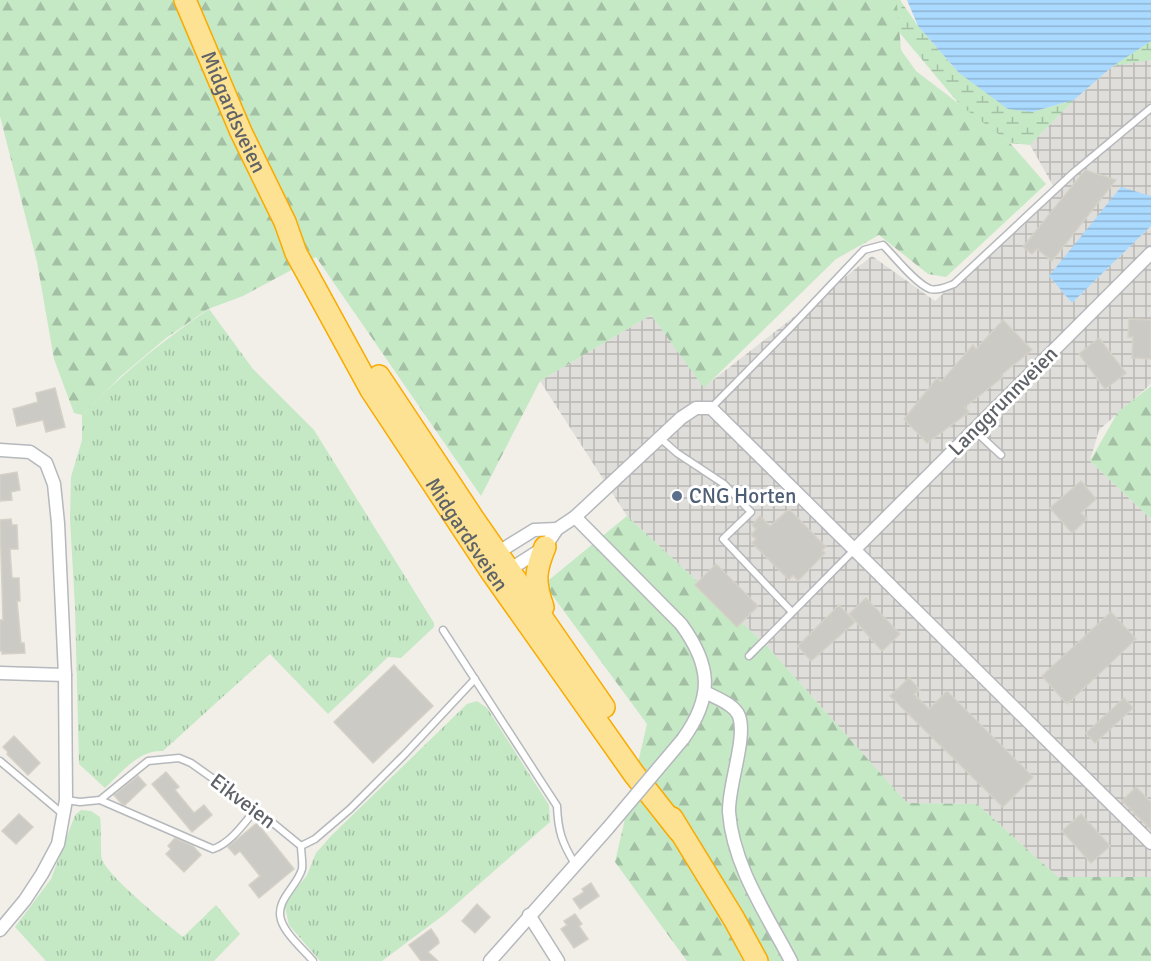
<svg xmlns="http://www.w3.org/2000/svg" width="1151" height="961" font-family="Signika,sans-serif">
	<defs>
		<pattern id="industrial-grid" width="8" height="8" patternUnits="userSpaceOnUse" patternTransform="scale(1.5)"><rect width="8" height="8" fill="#e0deda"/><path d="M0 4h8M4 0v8" fill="none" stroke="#b9b8b5"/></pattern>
		<pattern id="grass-tufts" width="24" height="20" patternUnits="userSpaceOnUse" patternTransform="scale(1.5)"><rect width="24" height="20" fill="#c5e8c5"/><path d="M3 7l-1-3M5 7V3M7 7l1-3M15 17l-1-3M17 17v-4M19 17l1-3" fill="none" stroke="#a3c0a4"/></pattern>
		<pattern id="forest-firs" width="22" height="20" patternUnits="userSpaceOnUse" patternTransform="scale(1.5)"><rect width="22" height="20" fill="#c5e8c5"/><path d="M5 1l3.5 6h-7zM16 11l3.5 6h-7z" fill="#a3c0a4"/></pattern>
		<pattern id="wetland-marsh" width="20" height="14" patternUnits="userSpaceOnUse" patternTransform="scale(1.5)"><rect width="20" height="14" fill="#c5e8c5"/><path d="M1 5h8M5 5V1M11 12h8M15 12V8" fill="none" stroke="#a3c0a4"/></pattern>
		<pattern id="water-rules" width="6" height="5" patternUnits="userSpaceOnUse" patternTransform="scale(1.5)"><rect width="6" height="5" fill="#aadaff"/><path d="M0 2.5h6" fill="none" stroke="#8eb4d2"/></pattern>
	</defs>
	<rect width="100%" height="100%" fill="#f1efe8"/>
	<path fill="url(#industrial-grid)" d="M1151,41V196L1049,276L1072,303L1151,226V384L1099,430L1090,461L1151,519V877H1058L977,804L907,803L766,645L627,516L540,381L651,315L704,387L872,256L935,301L1055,189L1030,145L1074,100L1113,66Z"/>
	<g fill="url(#grass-tufts)">
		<path d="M209,309L253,369L314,430L434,623V627L401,658L388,657L328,714L270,654L163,751C139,749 121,773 105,788L79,764L75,607L70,519L71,477L82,440V415C122,374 161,342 209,309Z"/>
		<path d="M477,701L487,708L549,805L550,822L445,914L382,961H320L289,925L285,907L287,901L307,875L316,853L331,836L467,704Z"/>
		<path d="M81,810L91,811L100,817C102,829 100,852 102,859C108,877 166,923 183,937L216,905L240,934L214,961H46L15,927L51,879L75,815Z"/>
	</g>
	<g fill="url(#forest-firs)">
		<path d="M0,0H897L901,50L916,71L1010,143L1046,184L946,277L928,274L879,235L836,259L704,388L651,315L540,381L481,496L316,257L243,296L208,309L166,338L121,376L82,415L74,413L54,359L37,262L0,116Z"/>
		<path d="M1151,386V519L1090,461L1118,412Z"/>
		<path d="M627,516L766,645L907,803L977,804L1058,877H1151V961H687L615,862L647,724L544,584Z"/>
	</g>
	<g fill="url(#wetland-marsh)">
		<path d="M897,0H900L918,26L959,73L1032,112L1074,100L1030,145L1010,143L960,105L899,32Z"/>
		<path d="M1151,23V60L1113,66Z"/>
	</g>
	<g fill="url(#water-rules)">
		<path d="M907,0H1151V41L1113,66L1074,100L1032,112L1008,109L959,73L918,26Z"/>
		<path d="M1121,187L1151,196V226L1072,303L1049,276Z"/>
	</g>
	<g fill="#cccac5" stroke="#d6d1c6" stroke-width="1.5">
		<path d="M1085,170L1116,180L1052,261L1037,249L1032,254L1023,247Z"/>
		<path d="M1129,319L1151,320V359L1132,358L1133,337H1128Z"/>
		<path d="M1003,320L1032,350L1001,375L1003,377L965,407L969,412L927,443L904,419L937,378L941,382L973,345L976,349Z"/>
		<path d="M1099,338L1126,373L1105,389L1079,354Z"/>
		<path d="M55,388L65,427L46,432L43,420L17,426L13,409L38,402L36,393Z"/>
		<path d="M17,472L20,490L11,492L12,500L0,501V475Z"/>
		<path d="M1081,481L1096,499L1081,513L1087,519L1072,533L1050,508Z"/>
		<path d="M789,509L826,547L822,550L825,553L798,581L793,575L789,580L752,543L756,539L751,535L756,529L752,525L760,516L770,526Z"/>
		<path d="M11,519L12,525H17L18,549H10L12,578H19L20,601H17L21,643H24L25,653L2,654V651H0V620H3L0,520Z"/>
		<path d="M716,564L758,606L737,627L695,585Z"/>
		<path d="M866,598L900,634L882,651L849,614Z"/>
		<path d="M839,605L855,622L811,661L798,646Z"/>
		<path d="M1111,612L1136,639L1067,704L1042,676Z"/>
		<path d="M394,665L433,706L373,763L334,722Z"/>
		<path d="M909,678L920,690L914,694L929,709L947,691L1033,777L1003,807L890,696Z"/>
		<path d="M1124,698L1133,708L1095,743L1086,733Z"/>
		<path d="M14,736L40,763L28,775L7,754L8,752L3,747Z"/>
		<path d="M166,772L179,787L175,790L194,813L204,805L212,815L192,832L152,784Z"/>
		<path d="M138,776L146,785L125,805L122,804L114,795Z"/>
		<path d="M1136,787L1151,802V830L1122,801Z"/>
		<path d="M19,814L33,827L16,844L2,831Z"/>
		<path d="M1081,814L1110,846L1091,863L1062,831Z"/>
		<path d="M257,823L294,869L259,898L249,885L260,876L240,851L235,855L228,847Z"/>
		<path d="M175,838L193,846L201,855L184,872L166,854L171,849L168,846Z"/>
		<path d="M591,883L599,896L580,909L573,899L584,892L582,889Z"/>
		<path d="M477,904L490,917L475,933L462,921Z"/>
		<path d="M575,914L582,924L579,926L588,939L574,948L561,929L567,925L564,921Z"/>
		<path d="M431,929L438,939L439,943L428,952L438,961H421L409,945Z"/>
	</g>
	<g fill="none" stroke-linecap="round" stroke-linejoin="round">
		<g stroke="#b5b8bc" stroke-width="9">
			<g id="lane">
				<path d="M711,408L792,326L864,250L883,245C894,256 915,283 930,289C938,291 946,287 954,284L1073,173L1151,108"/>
				<path d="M974,430L1001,455"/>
				<path d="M660,438L677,453L724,484L751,512L723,539L792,612"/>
				<path d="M443,630L557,806C558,831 562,843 575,864"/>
				<path d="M749,656L855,549"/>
				<path d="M0,761L64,815"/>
				<path d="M66,800L80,802L100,800L148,761L179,758L191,763L256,809L301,846C301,853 303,862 302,869C297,887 275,900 281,920C286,935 303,949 313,961"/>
				<path d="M100,800L213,849C231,843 244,823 256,809"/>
				<path d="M301,846L315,839L350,809L404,755L475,679"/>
			</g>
		</g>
		<g stroke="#b5b8bc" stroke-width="15">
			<g id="street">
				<path d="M0,450L30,452L46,463L54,484L58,523L65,675L66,800L58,844L42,874L25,900L0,930"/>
				<path d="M855,549L1151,253"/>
				<path d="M496,557L497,553L534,530L557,529"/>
				<path d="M504,570H509L545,547L557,529L575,517"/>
				<path d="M0,673L65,675"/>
				<path d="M705,692C716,698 734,704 739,716C747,738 728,786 729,812C733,866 767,915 791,961"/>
				<path d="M683,739C714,696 711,665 681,624L575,517L681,418L696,408H711L1151,843"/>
				<path d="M529,915L558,961"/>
				<path d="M490,961L608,828"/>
			</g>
		</g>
		<g stroke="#f9ab00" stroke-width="24">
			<g id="highway">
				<path id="s1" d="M185,0L241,132L285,222L296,253L371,390L490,570L634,774L679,831"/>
				<path d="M379,376L473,518L604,707"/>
				<path d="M543,607C534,582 535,571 545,547"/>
				<path d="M672,818L734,919L757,961"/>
			</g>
		</g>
		<use href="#lane" stroke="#fff" stroke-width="6"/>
		<use href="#street" stroke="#fff" stroke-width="12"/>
		<use href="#highway" stroke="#fde293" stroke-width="21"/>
		<g stroke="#b5b8bc" stroke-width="15" stroke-linecap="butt">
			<path id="street-bridge" d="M608,828L683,739"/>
		</g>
		<use href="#street-bridge" stroke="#fff" stroke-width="12"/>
	</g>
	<circle fill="#5c6f8a" stroke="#fff" stroke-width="2" cx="677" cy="496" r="6"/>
	<g text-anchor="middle" stroke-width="6" stroke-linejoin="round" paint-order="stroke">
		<g font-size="21" fill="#5f6368" stroke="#fff">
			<text dy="7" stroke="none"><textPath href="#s1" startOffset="122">Midgardsveien</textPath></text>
			<text transform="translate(1003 401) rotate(-45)" y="7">Langgrunnveien</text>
			<text dy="7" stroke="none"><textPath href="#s1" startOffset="606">Midgardsveien</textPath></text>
			<text transform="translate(243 801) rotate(37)" y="7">Eikveien</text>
		</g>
		<g font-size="21" fill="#4e5e75" stroke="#fff" text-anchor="start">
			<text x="689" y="503">CNG Horten</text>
		</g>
	</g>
</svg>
